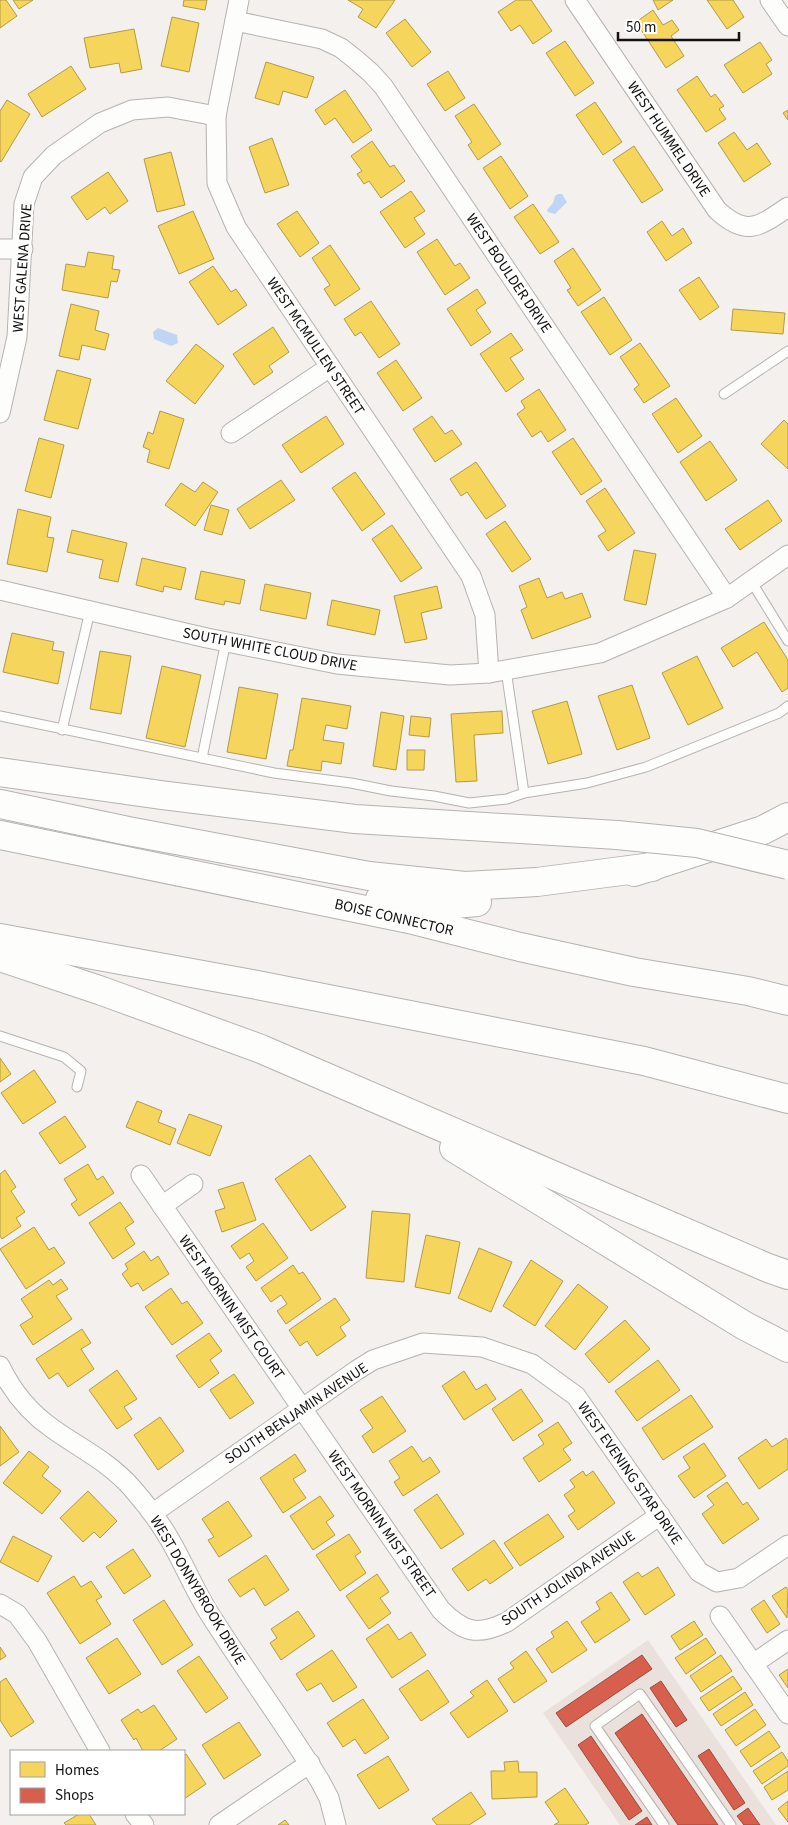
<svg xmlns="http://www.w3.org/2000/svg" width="788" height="1825" font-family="'Source Sans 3',sans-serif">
	<rect width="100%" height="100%" fill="#f4f0ee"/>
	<path fill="#eae0dc" d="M648,1640L776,1825H620L543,1713Z"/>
	<g fill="#c0d4f4">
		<path d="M558,194H562L567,202L555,214L548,212L547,210L553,203L555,196Z"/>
		<path d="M158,328L177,335L178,343L171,346L154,339L153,332Z"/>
	</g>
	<g fill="#f6d55c" stroke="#b29a45">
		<path d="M0,0H6L17,16L0,28Z"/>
		<path d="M13,0H33L19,9Z"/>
		<path d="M184,0H207L205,10L183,6Z"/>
		<path d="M348,0H395L376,28L358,17L363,9Z"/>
		<path d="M516,0H531L552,31L533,44L520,25L511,31L498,12Z"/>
		<path d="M653,0H673L658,10Z"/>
		<path d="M707,0H733L744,17L727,29Z"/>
		<path d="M653,10L663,25L672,20L679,30L671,36L684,56L666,68L636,22Z"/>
		<path d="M172,17L199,23L189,72L161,66Z"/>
		<path d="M405,19L431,52L412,67L386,33Z"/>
		<path d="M134,29L142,69L121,73L119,63L90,68L84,38Z"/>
		<path d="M565,41L594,83L575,96L546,53Z"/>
		<path d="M760,42L772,60L766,64L772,74L743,93L724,65Z"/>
		<path d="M266,62L314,77L307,98L283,91L279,105L255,98Z"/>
		<path d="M71,66L86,89L42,117L28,94Z"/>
		<path d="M448,71L465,98L445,111L427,84Z"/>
		<path d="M697,76L711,97L715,94L724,106L719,109L726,119L706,132L677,90Z"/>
		<path d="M345,90L372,130L353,143L335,118L325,125L315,110Z"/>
		<path d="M7,100L30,114L1,162L0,161V111Z"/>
		<path d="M595,102L622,142L603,155L576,115Z"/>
		<path d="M474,104L501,144L478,160L468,145L472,142L455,116Z"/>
		<path d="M788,110V120L783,113Z"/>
		<path d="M734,132L747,150L757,143L771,164L744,182L718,143Z"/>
		<path d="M272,138L289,185L265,193L249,147Z"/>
		<path d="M372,141L390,167L394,165L405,181L381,198L369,181L364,184L357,174L362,171L351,156Z"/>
		<path d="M634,146L663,190L642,203L613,160Z"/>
		<path d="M171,152L185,205L157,212L144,159Z"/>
		<path d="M501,156L528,196L510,209L483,168Z"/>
		<path d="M108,172L128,201L110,214L105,207L87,220L71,197Z"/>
		<path d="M411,191L425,211L414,218L425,234L405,248L380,212Z"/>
		<path d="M533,204L559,242L540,254L514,217Z"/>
		<path d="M193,211L214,259L179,274L158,226Z"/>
		<path d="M297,211L319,243L300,257L277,224Z"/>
		<path d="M662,221L672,236L683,228L692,243L666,261L647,232Z"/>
		<path d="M437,239L455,266L460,263L470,278L445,295L417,252Z"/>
		<path d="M330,245L360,289L335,306L324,289L330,285L312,258Z"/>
		<path d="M573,248L601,290L578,306L567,290L571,288L554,261Z"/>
		<path d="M88,252L114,256L112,269L120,270L117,282L111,281L108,298L62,290L66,264L85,267Z"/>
		<path d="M213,266L231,292L236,289L247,305L218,325L189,282Z"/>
		<path d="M699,277L719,307L700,320L679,290Z"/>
		<path d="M477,289L486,303L476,310L491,332L471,346L447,309Z"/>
		<path d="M604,297L632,340L610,355L581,312Z"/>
		<path d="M371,301L400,344L379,358L361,332L355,336L344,319Z"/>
		<path d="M71,304L99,311L95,330L109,334L105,350L82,345L79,360L59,356Z"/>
		<path d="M733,309L785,313L783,334L731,330Z"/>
		<path d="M273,327L289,352L269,366L273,372L254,385L233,354Z"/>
		<path d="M511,333L523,350L510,358L524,379L506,392L480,354Z"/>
		<path d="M640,343L670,386L644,403L634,389L639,385L620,357Z"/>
		<path d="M196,344L224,366L195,404L166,381Z"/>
		<path d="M396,360L422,398L403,411L377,373Z"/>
		<path d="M57,370L91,379L78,429L44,420Z"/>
		<path d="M539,389L566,430L548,442L541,431L532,437L517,414L525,408L521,401Z"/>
		<path d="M676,398L702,436L678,453L652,414Z"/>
		<path d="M160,411L184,419L169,469L147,462L150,450L143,447L148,432L153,434Z"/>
		<path d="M326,416L344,444L301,473L282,445Z"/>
		<path d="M432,416L445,434L452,430L462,444L435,462L413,429Z"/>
		<path d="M784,420L788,424V469L761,444Z"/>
		<path d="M39,438L64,445L51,498L25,491Z"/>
		<path d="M573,438L602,481L581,495L552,452Z"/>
		<path d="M710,441L737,480L706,501L680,462Z"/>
		<path d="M476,462L506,506L486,519L467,492L461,496L450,479Z"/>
		<path d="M355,472L385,514L362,531L332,488Z"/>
		<path d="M281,480L295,500L250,529L237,509Z"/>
		<path d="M203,482L218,492L195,526L165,505L181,483L195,492Z"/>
		<path d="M605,488L635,533L608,551L598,536L606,531L586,501Z"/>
		<path d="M768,500L782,521L740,550L725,529Z"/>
		<path d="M211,505L229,510L222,535L204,530Z"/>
		<path d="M18,509L51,517L47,537L54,538L47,572L7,564Z"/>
		<path d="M505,521L531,559L512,572L486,534Z"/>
		<path d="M392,525L422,568L401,582L372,539Z"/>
		<path d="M72,530L127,543L118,582L99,578L103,560L67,552Z"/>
		<path d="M634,550L656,554L646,605L624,600Z"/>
		<path d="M142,558L186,568L181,590L164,586L163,592L136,585Z"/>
		<path d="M201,571L245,580L240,604L225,601L224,605L195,599Z"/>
		<path d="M539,578L547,598L562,592L565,599L582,593L591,617L532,639L521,610L527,607L519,586Z"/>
		<path d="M265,584L311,593L306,619L260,610Z"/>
		<path d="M437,586L442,608L421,613L427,639L405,643L394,596Z"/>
		<path d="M332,600L380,610L375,635L327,625Z"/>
		<path d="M764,622L788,660V688L782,692L757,652L733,667L721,648Z"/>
		<path d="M12,633L54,642L52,650L64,652L58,684L3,672Z"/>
		<path d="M100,651L131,656L121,714L90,709Z"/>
		<path d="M697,656L723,708L688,725L662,673Z"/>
		<path d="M162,666L201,675L185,747L146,738Z"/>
		<path d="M632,685L650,738L617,750L598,696Z"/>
		<path d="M239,687L278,694L266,759L227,752Z"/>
		<path d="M302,698L351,706L347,729L326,725L323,740L344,743L341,764L322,761L321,771L287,766L290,750H293Z"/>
		<path d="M567,701L582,754L548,764L532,711Z"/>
		<path d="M502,711L503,733L474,735L477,781L456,782L451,714Z"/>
		<path d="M381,712L404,716L396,770L373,766Z"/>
		<path d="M411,716L431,718L429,737L409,735Z"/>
		<path d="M407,750H425L424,770H407Z"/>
		<path d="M0,1058L11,1074L0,1082Z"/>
		<path d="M34,1070L56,1102L23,1124L1,1093Z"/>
		<path d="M137,1101L162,1111L158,1122L176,1129L170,1145L126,1127Z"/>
		<path d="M189,1114L222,1126L210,1156L177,1143Z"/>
		<path d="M65,1116L86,1147L60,1164L39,1133Z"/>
		<path d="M310,1155L346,1207L311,1231L275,1179Z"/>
		<path d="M88,1164L97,1180L103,1176L114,1193L79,1216L71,1204L77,1200L64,1179Z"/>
		<path d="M5,1170L16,1187L11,1191L25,1212L16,1218L21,1226L2,1239L0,1236V1174Z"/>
		<path d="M243,1182L256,1220L222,1232L215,1211L225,1208L218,1190Z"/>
		<path d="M120,1202L134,1222L125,1228L135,1244L113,1259L89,1223Z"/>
		<path d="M372,1211L410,1214L404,1282L366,1278Z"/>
		<path d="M263,1223L288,1258L256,1281L246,1267L254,1261L249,1253L240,1259L231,1246Z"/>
		<path d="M34,1227L49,1250L54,1247L65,1263L26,1289L0,1249Z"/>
		<path d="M426,1235L460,1242L450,1294L415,1287Z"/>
		<path d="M479,1248L512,1262L491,1312L458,1298Z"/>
		<path d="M144,1251L151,1261L158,1256L169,1274L143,1291L138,1283L131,1287L122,1274L128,1269L125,1264Z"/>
		<path d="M531,1260L563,1281L535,1326L503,1306Z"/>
		<path d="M293,1265L299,1274L303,1272L321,1299L286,1324L277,1311L287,1304L281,1295L271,1302L261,1288Z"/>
		<path d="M61,1279L68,1289L56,1296L72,1319L33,1345L20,1325L33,1317L21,1299L49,1280L53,1285Z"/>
		<path d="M578,1284L608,1307L575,1350L545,1326Z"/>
		<path d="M171,1288L182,1304L187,1301L203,1323L172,1345L145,1307Z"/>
		<path d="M335,1298L350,1320L340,1327L346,1336L317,1356L307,1341L300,1346L289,1330Z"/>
		<path d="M625,1320L650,1349L609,1383L585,1354Z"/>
		<path d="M82,1329L91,1343L81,1349L94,1369L68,1387L58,1373L49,1379L36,1359Z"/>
		<path d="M209,1333L222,1351L210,1360L219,1373L199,1388L176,1356Z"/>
		<path d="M658,1360L680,1390L637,1421L615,1391Z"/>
		<path d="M117,1370L137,1399L124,1407L132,1419L117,1429L89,1390Z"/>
		<path d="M464,1371L476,1390L486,1384L496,1399L464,1420L442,1386Z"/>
		<path d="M234,1374L254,1403L230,1419L210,1390Z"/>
		<path d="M521,1389L543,1421L513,1441L492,1409Z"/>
		<path d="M691,1395L713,1427L663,1460L642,1428Z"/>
		<path d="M382,1396L406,1431L373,1453L362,1436L373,1428L360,1410Z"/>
		<path d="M160,1417L184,1451L158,1470L134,1435Z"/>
		<path d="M558,1422L572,1443L563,1449L571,1460L539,1482L523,1458L544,1444L538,1435Z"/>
		<path d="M0,1426L19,1452L0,1466Z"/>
		<path d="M786,1438L788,1441V1469L759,1489L738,1458L766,1439L772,1447Z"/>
		<path d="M704,1443L726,1476L694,1498L678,1476L690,1468L683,1457Z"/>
		<path d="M412,1446L423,1462L430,1457L440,1472L403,1496L394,1482L400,1478L389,1461Z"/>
		<path d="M29,1451L49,1467L42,1476L61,1491L42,1514L3,1483Z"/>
		<path d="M295,1454L306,1471L293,1479L306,1498L283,1513L260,1478Z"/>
		<path d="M583,1471L586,1476L593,1471L615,1503L578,1530L568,1516L575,1511L564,1495L575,1487L570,1480Z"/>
		<path d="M727,1482L743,1505L747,1502L759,1519L723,1544L702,1514L714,1505L707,1496Z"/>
		<path d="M88,1491L117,1521L100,1538L94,1532L83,1542L60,1518Z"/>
		<path d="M437,1494L464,1534L441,1549L414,1510Z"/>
		<path d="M320,1496L334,1516L326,1522L335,1535L313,1550L290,1516Z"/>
		<path d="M228,1501L252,1536L219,1557L208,1540L214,1537L202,1519Z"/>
		<path d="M548,1514L564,1537L520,1566L504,1543Z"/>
		<path d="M349,1534L361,1552L355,1556L366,1573L340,1591L316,1555Z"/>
		<path d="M13,1536L52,1556L38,1582L0,1562Z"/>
		<path d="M494,1540L513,1568L490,1584L486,1579L468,1591L452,1569Z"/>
		<path d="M133,1549L151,1576L124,1594L106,1567Z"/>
		<path d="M266,1555L289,1590L265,1606L254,1588L240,1597L228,1580Z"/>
		<path d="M658,1567L675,1595L645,1615L623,1582L638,1572L642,1577Z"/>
		<path d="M377,1574L389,1592L380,1598L391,1613L369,1629L346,1596Z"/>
		<path d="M74,1576L81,1587L91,1581L102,1597L96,1600L111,1624L80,1644L47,1593Z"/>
		<path d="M786,1587L788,1590L787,1618L772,1596Z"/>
		<path d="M611,1592L630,1620L595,1643L581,1622L600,1609L596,1602Z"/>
		<path d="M164,1600L193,1645L162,1665L133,1620Z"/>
		<path d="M764,1600L780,1624L767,1633L751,1609Z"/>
		<path d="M298,1611L315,1636L281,1660L270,1643L277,1638L271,1629Z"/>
		<path d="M567,1621L587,1650L552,1673L536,1649L554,1637L551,1632Z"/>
		<path d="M694,1621L703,1635L680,1650L671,1636Z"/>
		<path d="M388,1624L399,1640L411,1632L426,1655L392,1678L366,1639Z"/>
		<path d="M117,1638L141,1674L109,1694L86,1658Z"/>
		<path d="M706,1638L716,1653L686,1674L675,1658Z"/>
		<path d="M0,1647L6,1656L0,1660Z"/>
		<path d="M332,1650L357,1687L333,1702L321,1683L307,1691L296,1674Z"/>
		<path d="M526,1651L547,1681L514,1703L498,1679L514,1668L510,1663Z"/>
		<path d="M721,1655L732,1671L701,1692L690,1676Z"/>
		<path d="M199,1656L228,1698L206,1713L177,1671Z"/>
		<path d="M788,1669V1688L779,1675Z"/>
		<path d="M428,1670L449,1702L421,1721L399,1689Z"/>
		<path d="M733,1676L742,1689L709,1711L700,1698Z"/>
		<path d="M6,1678L34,1722L11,1737L0,1720V1682Z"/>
		<path d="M487,1680L508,1711L468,1738L450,1713L474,1696L470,1692Z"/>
		<path d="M745,1692L753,1705L721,1726L713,1714Z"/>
		<path d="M363,1699L389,1738L365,1754L355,1739L343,1747L327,1723Z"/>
		<path d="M154,1705L177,1739L159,1751H143L136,1738L134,1740L121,1720L138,1709L141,1713Z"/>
		<path d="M755,1709L766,1725L736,1746L725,1730Z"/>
		<path d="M239,1722L261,1755L224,1779L202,1745Z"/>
		<path d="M769,1731L780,1747L751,1767L740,1751Z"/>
		<path d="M782,1752L788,1761V1766L762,1784L753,1771Z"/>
		<path d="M186,1754L206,1784L184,1799V1756Z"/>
		<path d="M388,1756L409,1790L379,1809L357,1775Z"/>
		<path d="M518,1761L519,1772H537V1797L492,1799L491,1771H505L504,1762Z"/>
		<path d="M788,1771V1790L772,1800L764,1787Z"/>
		<path d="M565,1788L589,1823L585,1825H554L559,1822L545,1802Z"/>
		<path d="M471,1792L486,1814L469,1825H437L432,1819Z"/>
		<path d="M788,1801V1822L778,1809Z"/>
		<path d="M79,1814H89L96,1825H66L64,1823Z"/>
		<path d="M285,1820L289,1825H278Z"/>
	</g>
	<g fill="#d6604d" stroke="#9c483b">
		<path d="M642,1655L652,1669L566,1727L556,1713Z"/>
		<path d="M661,1681L687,1720L676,1727L650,1688Z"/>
		<path d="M642,1714L718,1825H678L615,1733Z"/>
		<path d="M591,1736L642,1811L629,1820L578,1745Z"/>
		<path d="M709,1749L745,1803L734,1810L698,1756Z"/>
		<path d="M748,1808L760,1825H744L737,1816Z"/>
		<path d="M647,1817L652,1825H635Z"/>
	</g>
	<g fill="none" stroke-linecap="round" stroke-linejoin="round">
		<g stroke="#b5b2b1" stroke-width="11">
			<g id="service">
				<path d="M724,394L788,351"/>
				<path d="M751,581L788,641"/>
				<path d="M506,670L524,793"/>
				<path d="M0,716L274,773L351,783L391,791L434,796L469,803L507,799L524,793L587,783L646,767L779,713L788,706"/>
				<path d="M62,730L90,611"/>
				<path d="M202,758L226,641"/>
				<path d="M0,1036L64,1057L81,1071L77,1087"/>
				<path d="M664,1825L595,1726L640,1694L731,1825"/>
			</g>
		</g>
		<g stroke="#b5b2b1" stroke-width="21">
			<g id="minor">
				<path d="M239,0L216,116L217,183L236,227L471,576L485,615L489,673"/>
				<path d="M575,0L717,210C746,237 759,227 788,207"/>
				<path d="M770,0L788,26"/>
				<path d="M235,21L322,39L341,48L355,59L371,73L383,86L727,598"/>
				<path d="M0,249H23"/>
				<path d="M0,413L17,337L24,204L33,177L54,155L100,123L132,110L168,107L216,116"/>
				<path d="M231,433L330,367"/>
				<path d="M0,590L207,638L337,664L450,675L489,673L600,653L727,598L788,555"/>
				<path d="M141,1175L441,1610C464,1633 478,1636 507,1622L660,1515"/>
				<path d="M162,1206L193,1184"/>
				<path d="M0,1366C12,1391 30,1413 53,1429C81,1449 108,1461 132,1488C146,1504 159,1521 170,1540C184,1564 194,1589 209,1613C245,1670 285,1724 320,1781L329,1798L336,1825"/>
				<path d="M153,1513L357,1370L373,1360L423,1343L482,1347L532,1364L576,1396L699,1572L717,1582L739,1578L788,1545"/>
				<path d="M0,1604L17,1614L37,1641L100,1751"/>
				<path d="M720,1616L788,1714"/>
				<path d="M753,1664L788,1640"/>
				<path d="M135,1814L144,1825"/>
				<path d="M219,1825L310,1763"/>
			</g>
		</g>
		<g stroke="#b5b2b1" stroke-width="30">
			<g id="motorway">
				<path d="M0,772L161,795L355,819L617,835"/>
				<path d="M0,804L128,831L369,876L465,886L537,882L652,867"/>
				<path d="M0,835L409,919L520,947L634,972L748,991L788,1001"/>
				<path d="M634,872L763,830L788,817"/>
				<path d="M380,899L456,904L477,902"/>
				<path d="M0,938L252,984L644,1061L788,1099"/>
				<path d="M0,957L102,991L261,1049L768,1268L788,1275"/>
				<path d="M454,1148L745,1326L788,1348"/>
			</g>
		</g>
		<use href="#service" stroke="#fdfdfc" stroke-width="9"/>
		<use href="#minor" stroke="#fdfdfc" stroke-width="19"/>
		<use href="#motorway" stroke="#fdfdfc" stroke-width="28"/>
		<g stroke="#b5b2b1" stroke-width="30" stroke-linecap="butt">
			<path id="motorway-bridge" d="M617,835L697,843L788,865"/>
		</g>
		<use href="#motorway-bridge" stroke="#fdfdfc" stroke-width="28"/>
	</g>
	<g text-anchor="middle" stroke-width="5" stroke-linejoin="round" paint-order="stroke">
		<g font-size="15" fill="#131110" stroke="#fff">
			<text transform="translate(669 139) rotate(56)" y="5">WEST HUMMEL DRIVE</text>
			<text transform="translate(22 268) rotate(-86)" y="5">WEST GALENA DRIVE</text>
			<text transform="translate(509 273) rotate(56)" y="5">WEST BOULDER DRIVE</text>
			<text transform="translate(316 346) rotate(56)" y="5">WEST MCMULLEN STREET</text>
			<text transform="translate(270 649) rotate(11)" y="5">SOUTH WHITE CLOUD DRIVE</text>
			<text transform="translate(394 917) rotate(13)" y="5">BOISE CONNECTOR</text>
			<text transform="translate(232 1307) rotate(55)" y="5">WEST MORNIN MIST COURT</text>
			<text transform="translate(296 1413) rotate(-34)" y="5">SOUTH BENJAMIN AVENUE</text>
			<text transform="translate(630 1473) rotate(55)" y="5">WEST EVENING STAR DRIVE</text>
			<text transform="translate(382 1524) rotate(55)" y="5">WEST MORNIN MIST STREET</text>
			<text transform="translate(568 1578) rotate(-34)" y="5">SOUTH JOLINDA AVENUE</text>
			<text transform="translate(198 1590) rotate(59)" y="5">WEST DONNYBROOK DRIVE</text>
		</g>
	</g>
	<rect x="10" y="1750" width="175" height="65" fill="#ffffff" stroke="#a1a09f"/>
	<rect x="20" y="1762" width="25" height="15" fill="#f6d55c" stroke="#a1a09f"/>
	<text x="55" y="1775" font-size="15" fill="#131110">Homes</text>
	<rect x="20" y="1788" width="25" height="15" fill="#d6604d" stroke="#a1a09f"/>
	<text x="55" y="1800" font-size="15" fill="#131110">Shops</text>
	<path d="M618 32v8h121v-8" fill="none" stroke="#131110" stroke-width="2.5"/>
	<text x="626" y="32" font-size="15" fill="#131110" stroke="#ffffff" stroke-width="4" paint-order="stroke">50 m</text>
</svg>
